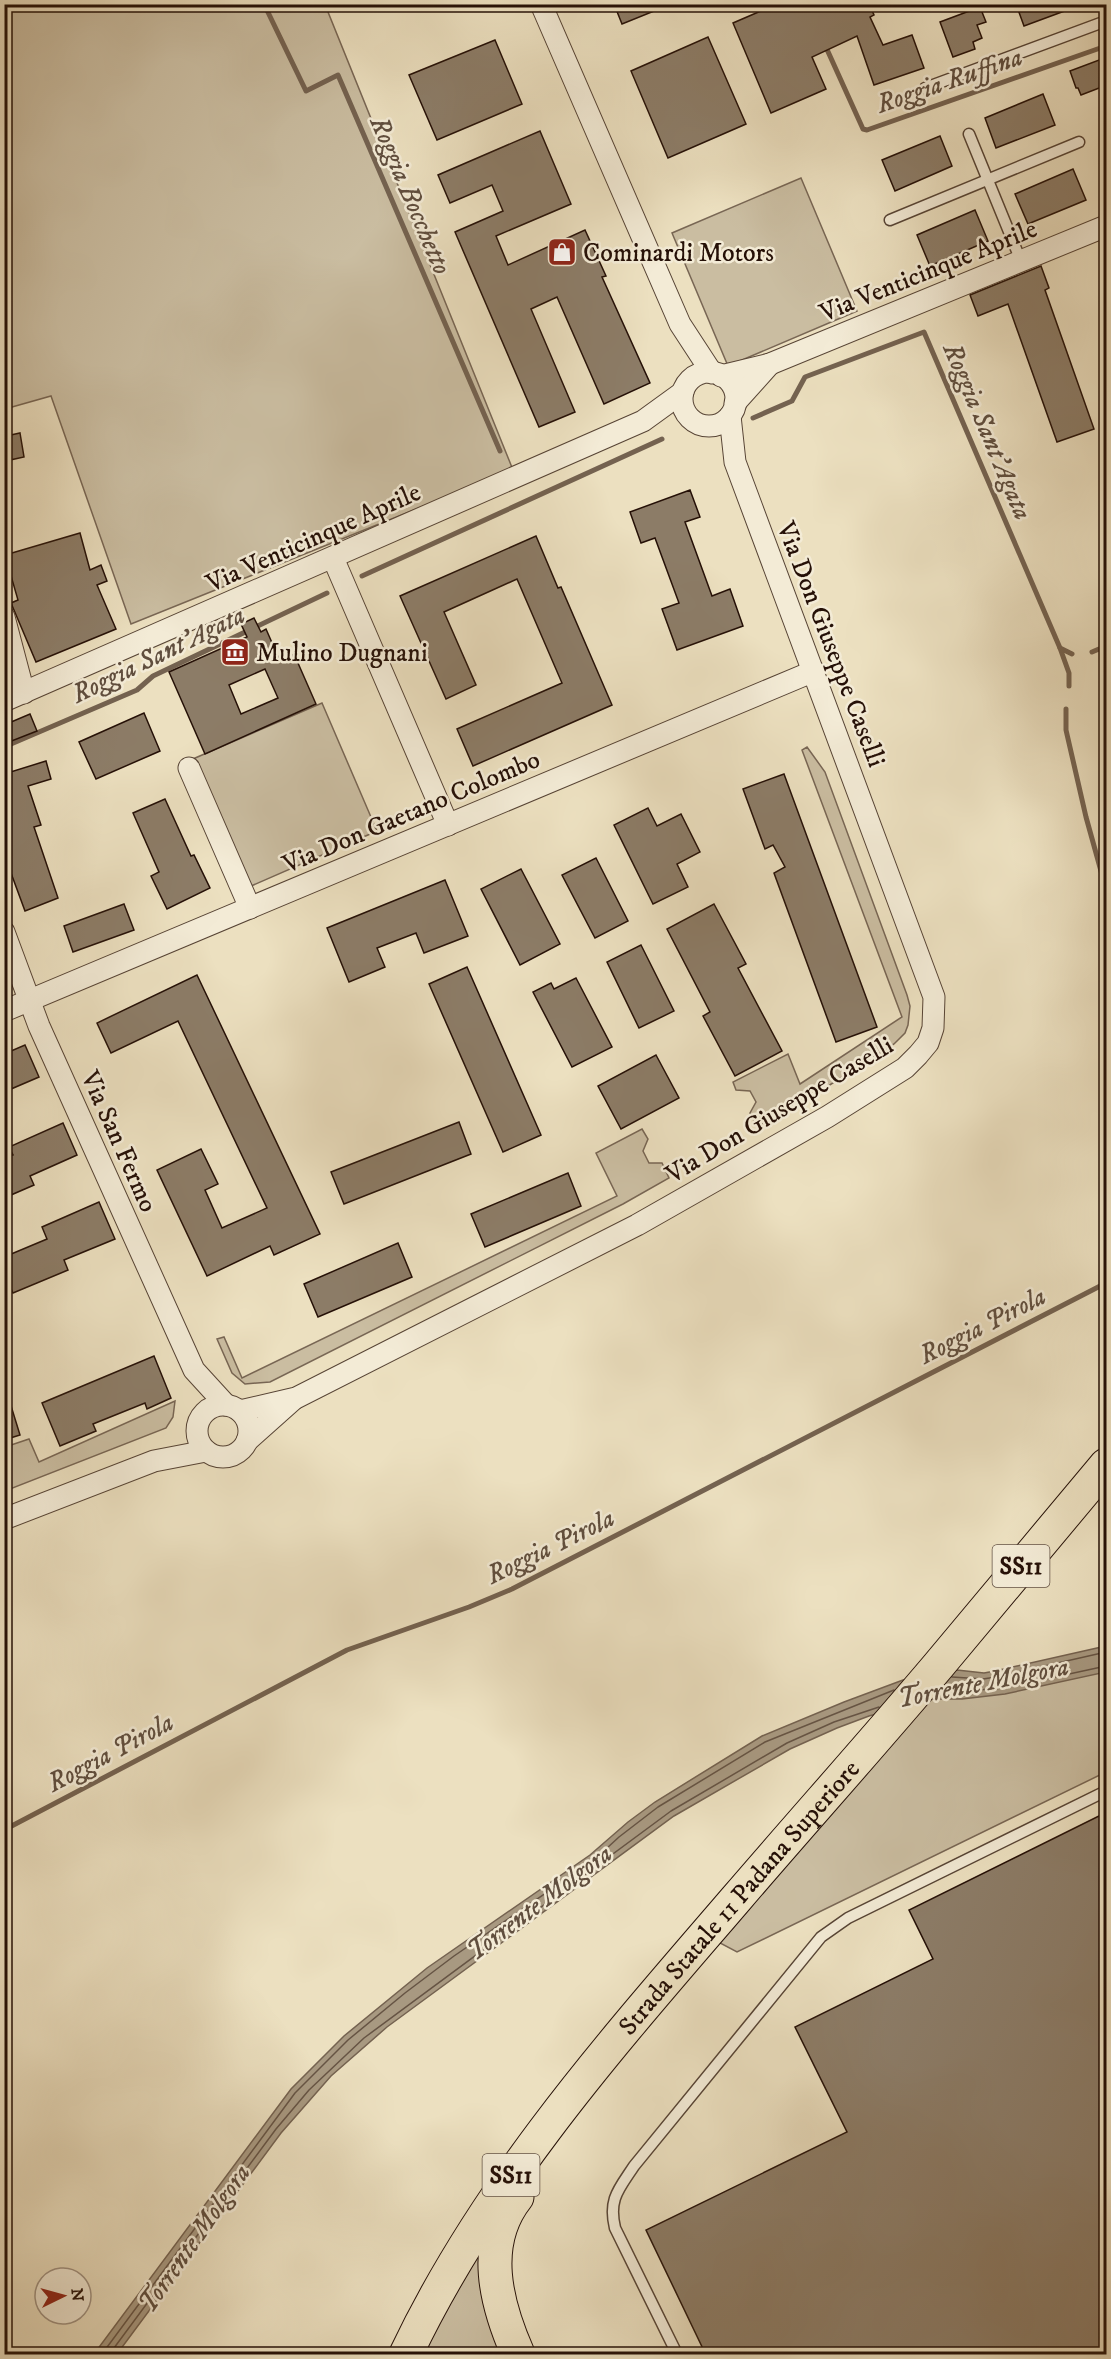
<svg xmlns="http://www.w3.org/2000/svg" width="1111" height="2359" font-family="'IM FELL DW Pica',serif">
	<rect width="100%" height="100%" fill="#ece0c0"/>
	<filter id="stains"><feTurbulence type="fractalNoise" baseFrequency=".00333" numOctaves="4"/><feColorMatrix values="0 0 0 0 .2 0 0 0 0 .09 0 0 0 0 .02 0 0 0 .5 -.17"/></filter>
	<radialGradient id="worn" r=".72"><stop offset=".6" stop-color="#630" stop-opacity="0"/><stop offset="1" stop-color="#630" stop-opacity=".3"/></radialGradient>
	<g fill="#cabda1" stroke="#786654" stroke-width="1.5">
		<path d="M5,5H330L326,7L513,470L131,624L51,396L5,409Z"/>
		<path d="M801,178L857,311L728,366L672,233Z"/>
		<path d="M322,703L377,831L242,890L186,762Z"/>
		<path d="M807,747L825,772L907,995L910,1006L908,1025L905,1033L894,1044L814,1095L757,1127L750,1113L756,1102L750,1091L736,1090L733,1082L788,1054L800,1084L902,1017L802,750Z"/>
		<path d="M642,1129L648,1139L643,1151L649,1163H662L669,1178L623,1204L270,1382L245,1384L232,1373L217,1339L224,1337L242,1378L617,1196L596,1153Z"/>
		<path d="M175,1401L173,1417L166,1428L5,1491V1447L29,1439L39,1462Z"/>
		<path d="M1106,1655V1772L737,1952L705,1935L913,1694Z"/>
		<path d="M480,2242L512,2354H420Z"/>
	</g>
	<path fill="#a89981" stroke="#746250" stroke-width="1.5" d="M1106,1646V1672L1005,1694L962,1699H931L869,1716L837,1728L790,1749L674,1816L387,2027L331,2076L281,2133L117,2354H94L291,2089L344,2036L427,1968L590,1855L628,1822L655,1802L762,1736L844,1702L903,1680L957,1670L984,1673L995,1671Z"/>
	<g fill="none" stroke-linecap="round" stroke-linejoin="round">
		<g stroke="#665444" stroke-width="1.5">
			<path d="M952,1677L983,1679L996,1677L1106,1652"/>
			<path d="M939,1693L1004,1688L1106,1666"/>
			<path d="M102,2354L295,2093L348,2040L405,1993L454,1956L594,1860L619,1837L658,1807L765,1742L894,1690"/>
			<path d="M113,2354L114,2348L276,2129L309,2090L364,2038L671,1811L787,1743L834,1722L879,1707"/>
		</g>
		<g stroke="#746250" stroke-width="5">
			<path d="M264,4L306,91L338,75L500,451"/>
			<path d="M825,45L863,129L867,130L1106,46"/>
			<path d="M753,418L792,401L805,377L924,332L1060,648L1072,654"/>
			<path d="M362,576L662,439"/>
			<path d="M1060,648L1069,673V686"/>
			<path d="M1092,652L1106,646"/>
			<path d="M1066,709V730L1086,817L1106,889"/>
			<path d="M4,747L137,690L153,676L327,593"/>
			<path d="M4,1830L347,1650L469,1607L512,1589L1106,1283"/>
		</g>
	</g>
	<g fill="#8c7c67" stroke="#251007" stroke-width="1.5" fill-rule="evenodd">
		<path d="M614,4H669V5L622,24Z"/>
		<path d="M777,4H869L874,15L870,17L883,45L912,35L924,68L874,85L857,36L812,57L826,89L771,113L733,23Z"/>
		<path d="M1016,4H1077L1078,6L1024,26Z"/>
		<path d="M980,7L986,22L977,25L982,38L973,42L975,49L953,57L940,22Z"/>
		<path d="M708,37L746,124L668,158L631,71Z"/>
		<path d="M495,40L522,104L437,140L409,75Z"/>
		<path d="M1107,57V85L1081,95L1078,88H1076L1070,71Z"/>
		<path d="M1043,94L1055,125L996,148L985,118Z"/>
		<path d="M540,131L571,204L496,236L508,265L585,230L606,276L602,277L650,383L604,404L557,297L531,309L575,412L539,427L455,232L503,211L492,185L450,203L438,175Z"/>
		<path d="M940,136L952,166L895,191L882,160Z"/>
		<path d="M1073,169L1086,200L1028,224L1015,194Z"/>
		<path d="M975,210L988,241L930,266L917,235Z"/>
		<path d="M1041,266L1049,288L1045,290L1094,429L1057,442L1008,304L978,316L970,295Z"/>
		<path d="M20,433L24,457L10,460L6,436Z"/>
		<path d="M690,490L700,517L685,522L712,596L730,589L743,626L677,650L662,609L679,603L655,538L641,543L630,512Z"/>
		<path d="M80,533L90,570L101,565L107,581L97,585L116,629L36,662L11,603L18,600L5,555Z"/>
		<path d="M536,536L558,588L561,587L612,705L473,766L457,729L562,683L517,579L444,612L476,685L446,699L400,596Z"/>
		<path d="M254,618L261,632L266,629L280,661L294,654L316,704L205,754L169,672L247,637L241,624ZM265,669L278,698L241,714L229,685Z"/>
		<path d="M144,713L160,751L96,779L79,742Z"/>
		<path d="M30,714L37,731L4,744V725Z"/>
		<path d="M46,761L51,779L28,786L41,825L34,827L58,898L25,911L4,854V774Z"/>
		<path d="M784,774L877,1027L836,1042L774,873L785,867L773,845L765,849L743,789Z"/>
		<path d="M165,799L191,856L194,855L210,888L167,909L151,876L159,872L133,813Z"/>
		<path d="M648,808L657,826L681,814L700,852L677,864L688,887L653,904L614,825Z"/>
		<path d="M596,858L628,921L595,938L562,875Z"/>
		<path d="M521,869L560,944L520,965L481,889Z"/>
		<path d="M445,880L468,936L424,953L416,933L377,948L385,967L349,982L327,928Z"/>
		<path d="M124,904L134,930L73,952L64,926Z"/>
		<path d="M714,904L746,964L738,968L782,1051L735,1076L703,1016L710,1012L667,929Z"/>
		<path d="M641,945L674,1011L639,1028L607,962Z"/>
		<path d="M467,967L541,1135L503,1152L429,984Z"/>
		<path d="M197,975L320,1234L274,1255L270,1246L207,1276L157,1170L201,1149L218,1184L205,1190L222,1228L267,1208L178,1021L111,1053L97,1023Z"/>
		<path d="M576,978L612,1047L572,1067L533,992L551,983L554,989Z"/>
		<path d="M25,1045L39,1077L4,1092V1054Z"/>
		<path d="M656,1055L679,1098L621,1129L598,1086Z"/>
		<path d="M459,1122L471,1154L344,1204L331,1172Z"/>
		<path d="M63,1123L77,1155L30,1176L34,1185L4,1198V1159L13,1155L9,1147Z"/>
		<path d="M568,1173L581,1206L485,1247L471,1214Z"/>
		<path d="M99,1202L115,1239L64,1260L68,1270L13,1293L8,1282L4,1284V1257L47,1239L42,1227Z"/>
		<path d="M398,1243L412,1277L318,1317L304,1284Z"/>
		<path d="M154,1356L171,1398L147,1409L145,1403L93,1424L96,1431L60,1446L42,1403Z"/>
		<path d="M4,1396H8L20,1435L4,1440Z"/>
		<path d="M1107,1812V2355H706L646,2230L847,2132L795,2027L933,1959L909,1910Z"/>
	</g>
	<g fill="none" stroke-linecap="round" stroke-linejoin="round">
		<g stroke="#574435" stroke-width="13">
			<g id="lane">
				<path d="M925,88L1106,21"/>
				<path d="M969,134L1021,261"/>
				<path d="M890,220L1079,142"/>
				<path d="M677,2354L615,2228C608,2199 619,2189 634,2166L821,1937L848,1918L1106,1791"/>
			</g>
		</g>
		<g stroke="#574435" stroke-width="23">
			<g id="street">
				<path d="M541,4L680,324L712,373"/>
				<circle cx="709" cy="399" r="27"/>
				<path d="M721,376L770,364L1106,226"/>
				<path d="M735,403L770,364"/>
				<path d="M333,558L448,825"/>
				<path d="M4,617L24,693"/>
				<path d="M4,701L643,421L683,392"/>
				<path d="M189,768L250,908"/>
				<path d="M4,932L39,1026L194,1370L226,1405"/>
				<path d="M4,1011L814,671"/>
				<circle cx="223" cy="1431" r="26"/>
				<path d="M240,1411L296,1398L637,1225L827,1117L905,1068L918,1055L928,1043L933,1028L934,997L735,462L730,416"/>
				<path d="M247,1441L293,1400"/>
				<path d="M4,1519L154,1461L206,1451"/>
			</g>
		</g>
		<g stroke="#251007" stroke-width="35">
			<g id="primary">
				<path d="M517,2197C480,2244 496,2304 518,2354"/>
				<path id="s1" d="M406,2354C487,2183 614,2041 736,1899C803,1821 872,1744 938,1666C994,1599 1050,1532 1106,1465"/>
			</g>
		</g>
		<use href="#lane" stroke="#f3ebd6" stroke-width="10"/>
		<use href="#street" stroke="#f3ebd6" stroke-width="21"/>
		<use href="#primary" stroke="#ece0c0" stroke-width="33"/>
	</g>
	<defs>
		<g id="shop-square" transform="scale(1.5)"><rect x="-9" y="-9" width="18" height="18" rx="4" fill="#8f2418" stroke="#f3ebd6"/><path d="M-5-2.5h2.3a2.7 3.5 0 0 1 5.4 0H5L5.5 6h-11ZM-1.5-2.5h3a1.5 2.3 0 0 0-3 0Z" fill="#fff"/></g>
		<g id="museum-square" transform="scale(1.5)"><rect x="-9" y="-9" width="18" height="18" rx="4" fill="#8f2418" stroke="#f3ebd6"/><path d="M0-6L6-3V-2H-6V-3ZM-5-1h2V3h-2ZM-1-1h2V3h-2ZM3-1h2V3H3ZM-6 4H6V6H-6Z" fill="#fff"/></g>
	</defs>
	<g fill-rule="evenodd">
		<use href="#shop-square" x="562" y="252"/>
		<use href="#museum-square" x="235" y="652"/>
	</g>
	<g text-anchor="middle" stroke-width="5" stroke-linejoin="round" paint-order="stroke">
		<g fill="#f3ebd6" stroke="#635245" stroke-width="1.5">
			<rect x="992.5" y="1545" width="57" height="42" rx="4.5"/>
			<rect x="482.5" y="2154" width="57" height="42" rx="4.5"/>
		</g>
		<g font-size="24" font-weight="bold" fill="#251007">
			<text x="1021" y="1574">SS11</text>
			<text x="511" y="2183">SS11</text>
		</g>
		<g font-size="26" fill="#251007" stroke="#f3ebd6" text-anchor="start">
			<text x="583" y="261">Cominardi Motors</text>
			<text x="256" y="661">Mulino Dugnani</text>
		</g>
		<g font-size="26" fill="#251007" stroke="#f3ebd6">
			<text transform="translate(928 270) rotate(-22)" y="9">Via Venticinque Aprile</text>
			<text transform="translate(313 537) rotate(-24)" y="9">Via Venticinque Aprile</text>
			<text transform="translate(832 644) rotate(69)" y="9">Via Don Giuseppe Caselli</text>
			<text transform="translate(411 811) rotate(-23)" y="9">Via Don Gaetano Colombo</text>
			<text transform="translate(779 1109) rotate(-31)" y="9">Via Don Giuseppe Caselli</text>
			<text transform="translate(120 1141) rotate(66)" y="9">Via San Fermo</text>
			<text dy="9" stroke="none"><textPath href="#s1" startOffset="567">Strada Statale 11 Padana Superiore</textPath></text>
		</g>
		<g font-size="27" font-style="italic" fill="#604e3e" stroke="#f3ebd6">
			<text transform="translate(949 80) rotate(-19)" y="9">Roggia Ruffina</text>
			<text transform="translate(411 195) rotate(67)" y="9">Roggia Bocchetto</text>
			<text transform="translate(988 431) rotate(67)" y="9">Roggia Sant'Agata</text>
			<text transform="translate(158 654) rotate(-26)" y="9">Roggia Sant'Agata</text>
			<text transform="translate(982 1325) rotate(-27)" y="9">Roggia Pirola</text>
			<text transform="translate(550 1546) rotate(-26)" y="9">Roggia Pirola</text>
			<text transform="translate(983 1682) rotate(-11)" y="9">Torrente Molgora</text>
			<text transform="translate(110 1752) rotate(-28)" y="9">Roggia Pirola</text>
			<text transform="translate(539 1902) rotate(-37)" y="9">Torrente Molgora</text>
			<text transform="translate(194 2238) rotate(-55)" y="9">Torrente Molgora</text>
		</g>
	</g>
	<rect width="1111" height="2359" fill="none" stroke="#ece0c0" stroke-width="24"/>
	<rect x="6" y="6" width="1099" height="2347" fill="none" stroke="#251007" stroke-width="3"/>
	<rect x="12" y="12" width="1087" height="2335" fill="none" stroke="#251007" stroke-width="1.5"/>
	<g transform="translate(63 2296) rotate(85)"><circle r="28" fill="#f3ebd6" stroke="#a19383" stroke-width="1.5"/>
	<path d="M0-4.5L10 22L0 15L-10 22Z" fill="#8f2418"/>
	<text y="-9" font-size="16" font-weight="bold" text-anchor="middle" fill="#251007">N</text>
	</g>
	<rect width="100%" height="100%" filter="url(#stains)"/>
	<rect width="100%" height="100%" fill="url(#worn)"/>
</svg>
